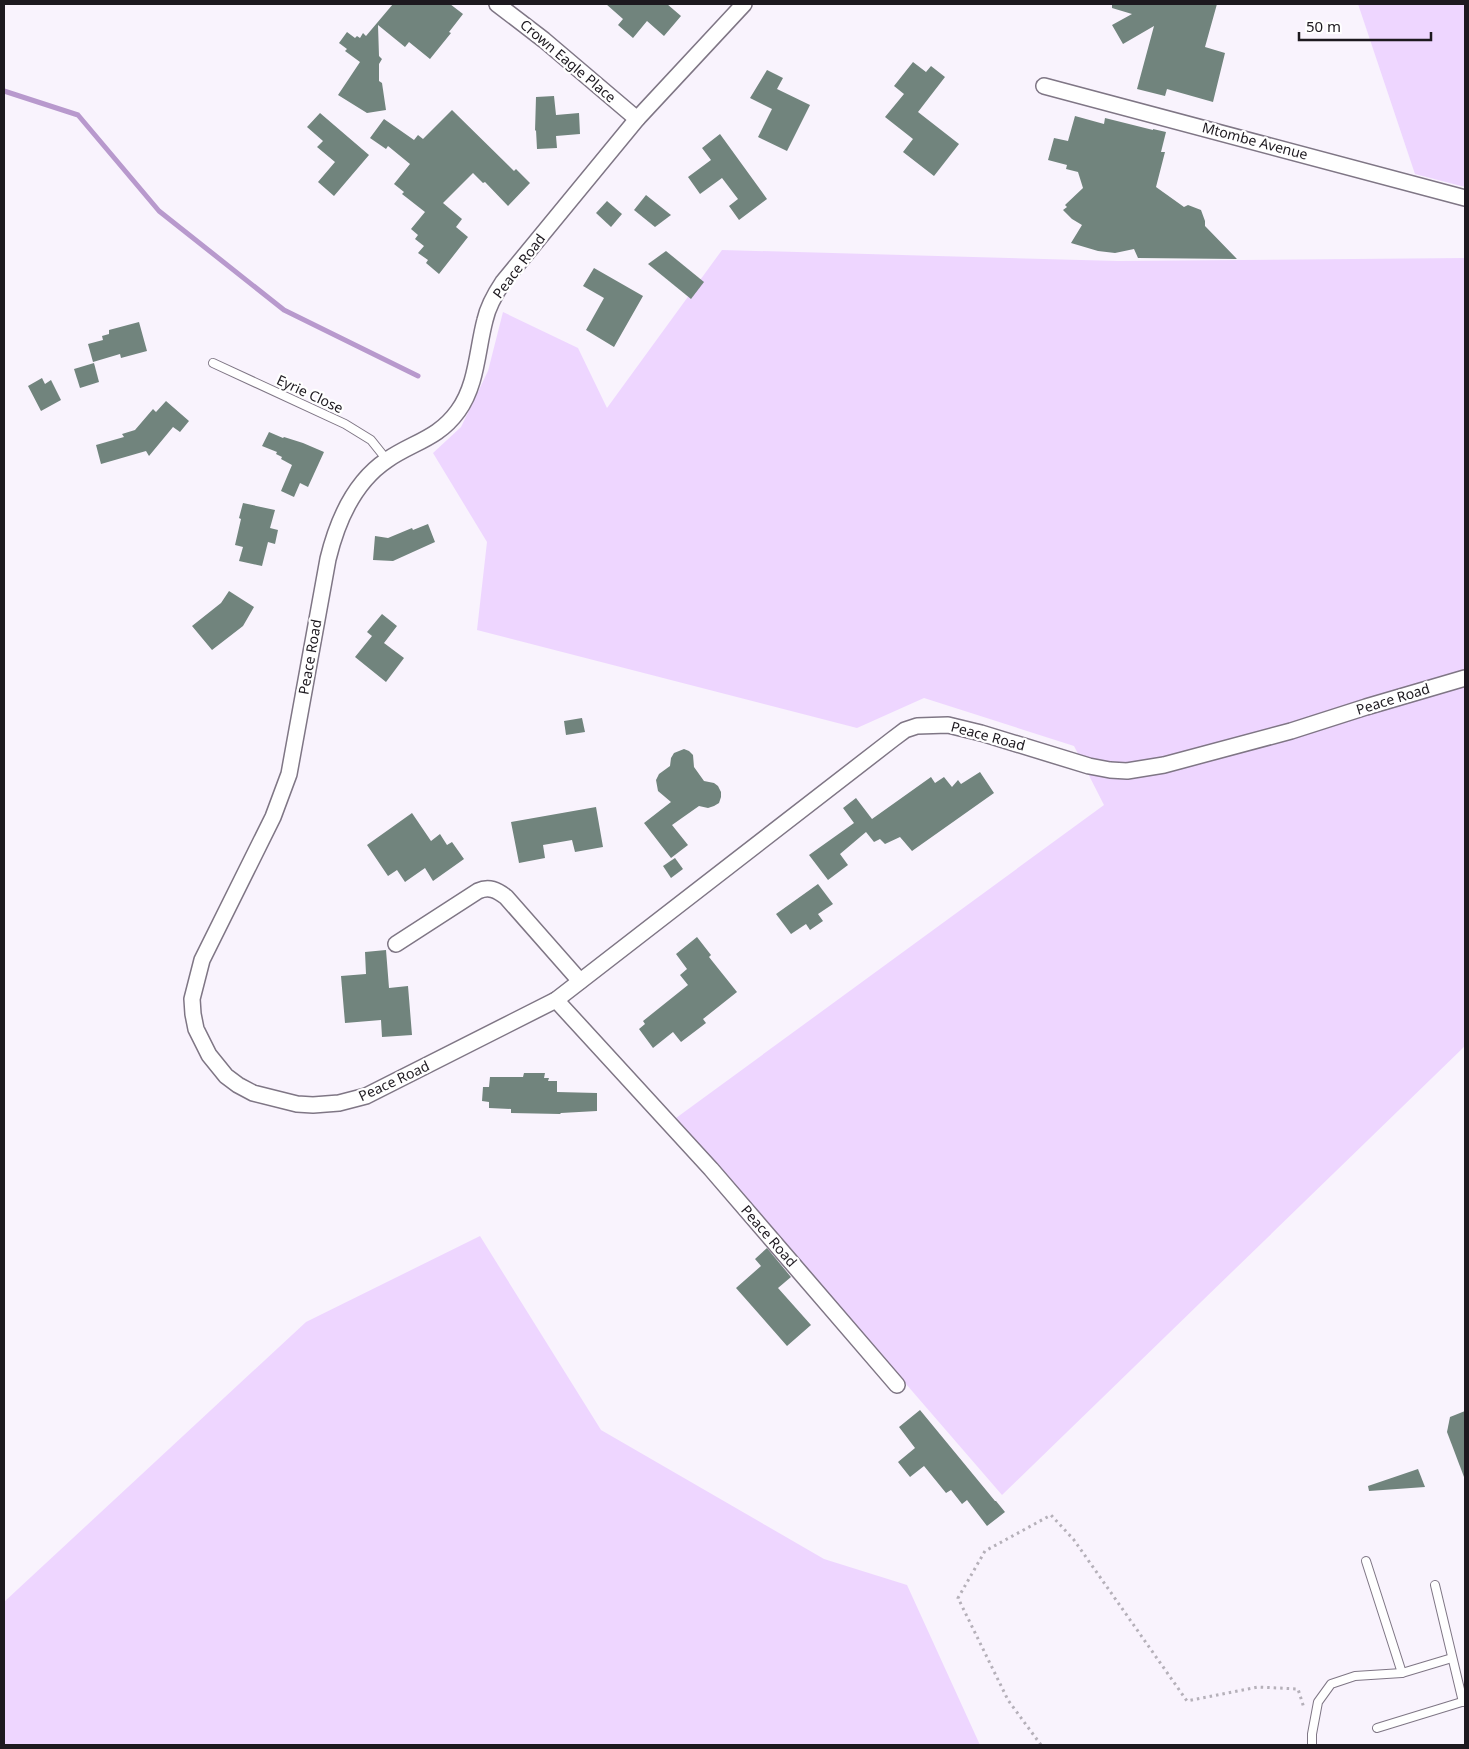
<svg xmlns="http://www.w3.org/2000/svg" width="1469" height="1749" font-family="'Noto Sans',sans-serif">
	<rect width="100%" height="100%" fill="#f9f3fd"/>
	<g fill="#eed6ff">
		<path d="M1358,4H1465V187L1415,174Z"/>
		<path d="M722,250L1118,261L1465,258V1046L1002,1495L676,1118L1104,805L1074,746L924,698L857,728L477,630L487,542L433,453L461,427L488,371L503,312L578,348L607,408Z"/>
		<path d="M480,1236L601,1430L824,1559L907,1585L980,1745H4V1602L306,1322Z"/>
	</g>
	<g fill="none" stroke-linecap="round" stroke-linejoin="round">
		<path stroke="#b899cd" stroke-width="5" d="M4,91L78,115L159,211L284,310L418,376"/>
	</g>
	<g fill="#71847d">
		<path d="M393,4H450L463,14L449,32L451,33L430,59L409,42L405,47L378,25L379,56L382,59L379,64V81L382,83L386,110L367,113L338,95L360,62L345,51L347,49L339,43L347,32L355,38L357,36L360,38L363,33L366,36Z"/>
		<path d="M606,4H667L681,16L664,36L647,21L633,38L618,25L623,19Z"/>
		<path d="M1112,4H1217L1205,47L1225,53L1213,102L1167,89L1165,96L1137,89L1154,26L1123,44L1112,25L1132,14L1112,8Z"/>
		<path d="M913,62L926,72L931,66L945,77L918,112L959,144L934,176L903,152L913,139L885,117L904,94L894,86Z"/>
		<path d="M767,70L783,78L777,89L810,105L787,151L758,137L772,109L750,98Z"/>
		<path d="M554,96L556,115L579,113L580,134L556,136L557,148L537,149L536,130L535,131L536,97Z"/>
		<path d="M452,110L514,171L516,169L530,183L508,206L485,182L483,183L473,173L443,203L462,219L456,227L468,237L439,274L426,263L428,260L418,253L424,246L415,239L418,235L411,229L425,212L402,194L404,192L394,184L410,164L388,146L386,149L370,138L384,119L414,140L418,135L423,139Z"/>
		<path d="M320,113L369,155L334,196L318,182L335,162L317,147L323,141L307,127Z"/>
		<path d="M1075,116L1104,124L1105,118L1153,130V129L1166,132L1161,152H1165L1156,187L1184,207L1188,205L1201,210L1205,221V226L1237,259L1138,258L1134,249L1115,253L1098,251L1071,243L1082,225L1072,219L1063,210L1067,207L1065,205L1083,188L1078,172L1066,169L1067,165L1048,160L1054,138L1068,141Z"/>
		<path d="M720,134L767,199L739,220L729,206L738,199L722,178L700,194L688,177L711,160L702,148Z"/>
		<path d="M646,195L671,215L655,227L634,210Z"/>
		<path d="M607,201L622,214L611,227L596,213Z"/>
		<path d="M666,251L704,282L691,299L648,264Z"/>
		<path d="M594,268L643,296L614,347L586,330L604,298L583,286Z"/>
		<path d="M139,322L147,351L121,358L120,354L93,362L88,344L103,340L102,336L109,334V330Z"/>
		<path d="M94,363L99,382L80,388L74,369Z"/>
		<path d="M42,378L45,384L51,380L61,400L41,411L28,386Z"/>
		<path d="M166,401L189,421L180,432L173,427L149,456L146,451L101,464L96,445L124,437L122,434L135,430L153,409L156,412Z"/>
		<path d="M269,432L283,438L284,437L303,443L324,452L308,487L300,483L294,497L281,491L292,465L281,459L282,457L276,454L277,452L262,446Z"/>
		<path d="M243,503L275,510L270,528L278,530L275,544L268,542L262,566L239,561L243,547L235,545L241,519L239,518Z"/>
		<path d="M428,524L435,542L393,561L373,560L375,536L388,538L412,528L413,530Z"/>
		<path d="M229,591L254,607L243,626L212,650L192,626L221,603Z"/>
		<path d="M382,614L397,626L384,643L404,658L386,682L355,657L372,636L367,632Z"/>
		<path d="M582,718L585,732L566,735L564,721Z"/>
		<path d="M684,749L689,751L693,755L694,767L704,781L714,783L718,786L721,792V797L719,803L714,806L708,808L699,806L672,825L688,845L671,858L644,823L671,802L658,791L656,780L659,774L670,766L671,758L674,753Z"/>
		<path d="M980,772L994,793L912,851L900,837L885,844L880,839L874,842L866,832L840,854L848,865L828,880L809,855L854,823L843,808L856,798L872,819L931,777L935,783L944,777L952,787L958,780L961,784Z"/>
		<path d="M596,807L603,847L575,852L572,840L543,845L545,858L519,863L511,822Z"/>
		<path d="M412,813L431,841L440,834L447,845L452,842L464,859L433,881L425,868L405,882L397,870L388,876L367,845Z"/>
		<path d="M675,858L683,869L671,878L663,866Z"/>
		<path d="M818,884L833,904L818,914L823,921L810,930L806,924L791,934L776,914Z"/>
		<path d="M697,937L711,955L709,957L737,992L703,1019L706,1023L681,1042L673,1032L653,1048L639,1029L645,1024L643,1021L688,985L680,975L687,969L676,954Z"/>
		<path d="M386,950L389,988L408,986L412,1035L382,1037L381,1020L345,1023L341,976L366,974L365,952Z"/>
		<path d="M524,1073H545L544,1078H549L548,1081H557V1092L597,1093V1111L561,1113L560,1114L511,1113V1109L489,1108V1102L482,1101L483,1087H489L490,1077H523Z"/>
		<path d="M767,1248L791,1277L778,1288L811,1325L787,1346L736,1288L761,1266L755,1259Z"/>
		<path d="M920,1410L995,1501H996L1005,1512L987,1526L967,1500L962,1504L951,1490L946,1493L924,1466L910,1477L898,1462L915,1448L899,1427Z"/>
		<path d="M1465,1411V1477H1464L1447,1432L1450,1417Z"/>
		<path d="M1418,1469L1425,1487L1369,1491L1368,1486Z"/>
	</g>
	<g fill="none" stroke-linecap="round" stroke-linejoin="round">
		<g stroke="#7f7685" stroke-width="10">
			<g id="service">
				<path d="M213,363L345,424L371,440L387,460"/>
				<path d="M1366,1561L1402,1673"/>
				<path d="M1435,1585L1463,1702"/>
				<path d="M1377,1728L1465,1701"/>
				<path d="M1312,1745V1734L1318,1702L1331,1684L1355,1676L1402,1673L1452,1658"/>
			</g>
		</g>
		<g stroke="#7f7685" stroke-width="18">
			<g id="minor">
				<path d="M497,4L544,40L637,119"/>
				<path d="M744,4L637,119L503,282C495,294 488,306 485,320C477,350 477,385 458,411C438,439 413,442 387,460C354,482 337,522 328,559L289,774L273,817L202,960L192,999L193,1014L196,1029L209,1055L226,1076L238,1085L253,1093L297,1104L313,1105L339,1103L366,1096L556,1000L893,739L905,730L917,726L948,725L981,733L1089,766L1110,770L1127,771L1164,765L1291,731L1366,707L1465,678"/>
				<path d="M1044,86L1465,198"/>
				<path d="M396,944L478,891C489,886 497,890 506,897L580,981"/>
				<path d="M556,1000L711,1169L897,1385"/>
			</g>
		</g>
		<path stroke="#b5b0b9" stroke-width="3" stroke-dasharray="2.5 4" stroke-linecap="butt" d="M1041,1745L1008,1700L958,1598L985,1551L1051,1515L1074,1540L1187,1701L1258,1687L1298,1689L1304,1708"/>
		<use href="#service" stroke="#fff" stroke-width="8"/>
		<use href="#minor" stroke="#fff" stroke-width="15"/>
	</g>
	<g text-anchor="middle" stroke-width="4.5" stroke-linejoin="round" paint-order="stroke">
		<g font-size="14" fill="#1d191f" stroke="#fff">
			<text transform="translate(568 61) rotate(40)" y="5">Crown Eagle Place</text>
			<text transform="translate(1255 141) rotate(15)" y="5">Mtombe Avenue</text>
			<text transform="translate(519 266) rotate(-53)" y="5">Peace Road</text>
			<text transform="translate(310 394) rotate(25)" y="5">Eyrie Close</text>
			<text transform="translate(310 657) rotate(-80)" y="5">Peace Road</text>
			<text transform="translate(1393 699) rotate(-17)" y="5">Peace Road</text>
			<text transform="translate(988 736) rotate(15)" y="5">Peace Road</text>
			<text transform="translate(394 1081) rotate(-25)" y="5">Peace Road</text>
			<text transform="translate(769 1236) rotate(49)" y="5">Peace Road</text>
		</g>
	</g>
	<rect width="1469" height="1749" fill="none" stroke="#1d191f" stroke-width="10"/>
	<path d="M1299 32v8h132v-8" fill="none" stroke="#1d191f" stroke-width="2.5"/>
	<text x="1306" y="32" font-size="15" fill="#1d191f" stroke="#ffffff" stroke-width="4" paint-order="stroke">50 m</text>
</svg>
